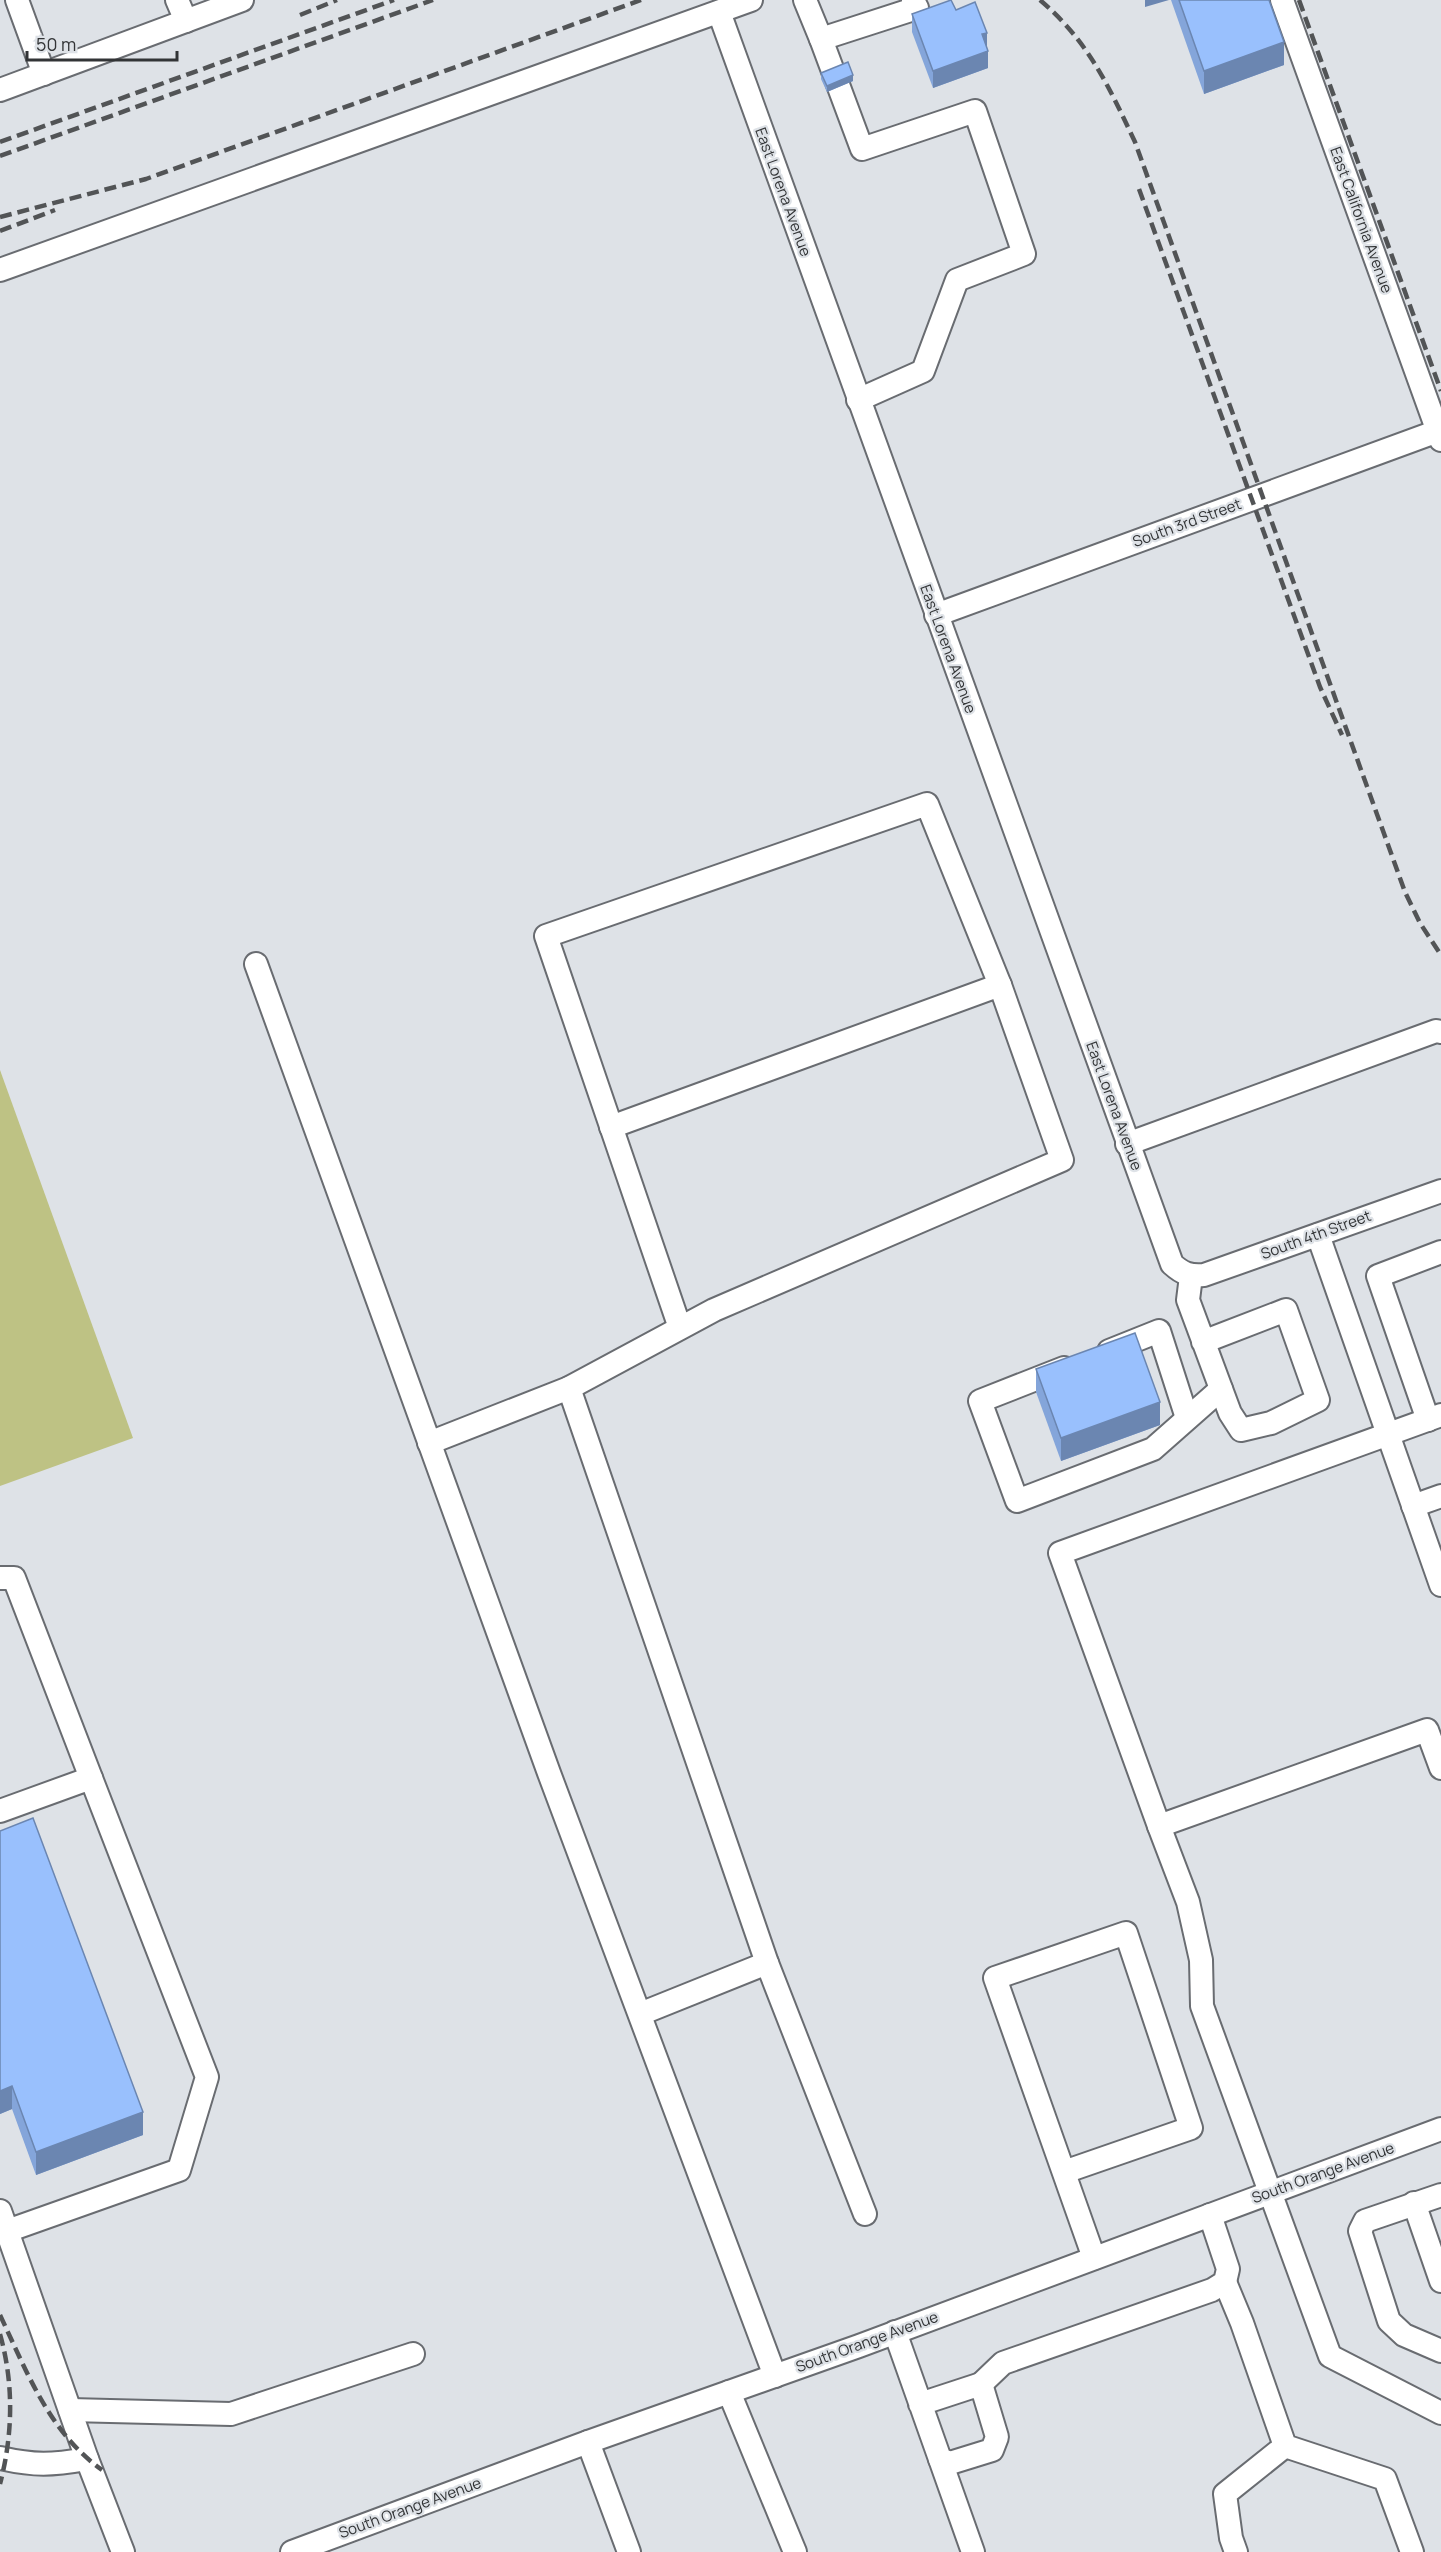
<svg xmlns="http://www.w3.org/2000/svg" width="1441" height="2552" font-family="Manrope,sans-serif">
	<rect width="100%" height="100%" fill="#dee2e7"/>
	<path fill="#bec284" d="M0,1070L133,1438L0,1486Z"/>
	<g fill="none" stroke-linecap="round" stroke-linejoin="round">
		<g stroke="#696c71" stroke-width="26">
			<g id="minor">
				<path d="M17,0L44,74"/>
				<path d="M177,0L186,21"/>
				<path d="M805,0L821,39"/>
				<path d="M1282,0L1441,440"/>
				<path d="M719,12L1172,1264C1183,1274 1190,1276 1204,1275L1441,1191"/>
				<path d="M0,90L242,0"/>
				<path d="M0,270L751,0"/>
				<path d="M858,400L923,371L957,280L1024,254L975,111L862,149L821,39L917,8L913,0"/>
				<path d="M936,615L1438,431"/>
				<path d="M256,964L549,1773L775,2376"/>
				<path d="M611,1127L1000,985"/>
				<path d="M1127,1144L1436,1031L1441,1032"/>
				<path d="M1318,1235L1441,1585"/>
				<path d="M1191,1276L1188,1300L1230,1413L1241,1430L1271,1423L1318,1400L1286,1310L1203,1342"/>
				<path d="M1109,1351L1159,1331L1187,1418"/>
				<path d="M1064,1368L980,1401L1017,1501L1153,1449L1221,1389"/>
				<path d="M569,1388L714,1310L1062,1160L1000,985L927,804L546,936L680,1328"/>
				<path d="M1428,1420L1378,1276L1441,1252"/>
				<path d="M429,1443L569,1388L767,1963L640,2014"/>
				<path d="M1413,1506L1441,1496"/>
				<path d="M0,1578H14L91,1778"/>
				<path d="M1441,1768L1427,1730L1159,1826L1188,1902L1201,1960L1202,2006L1330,2356L1441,2413"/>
				<path d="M0,1811L91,1778L207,2077L179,2170L7,2231"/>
				<path d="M1159,1826L1060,1553L1441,1415"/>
				<path d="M767,1963L865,2214"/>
				<path d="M1064,2172L1191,2128L1126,1933L995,1978C1028,2071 1061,2165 1094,2258"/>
				<path d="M1441,2195L1365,2221L1360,2231L1389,2321L1404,2335L1441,2351"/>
				<path d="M1414,2203L1441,2281"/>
				<path d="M0,2211L87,2459L123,2552"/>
				<path d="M1225,2282L1242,2323L1285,2446L1385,2479L1412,2552"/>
				<path d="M895,2332L940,2459L950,2463L992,2450L997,2437L981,2384L920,2404"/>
				<path d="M981,2384L1003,2363L1212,2290L1225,2282L1228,2269L1210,2215"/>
				<path d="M729,2392L795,2552"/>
				<path d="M70,2410L231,2414L413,2354"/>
				<path d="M588,2442L629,2552"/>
				<path d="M0,2458C35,2466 52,2465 87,2459"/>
				<path d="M940,2459L973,2552"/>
				<path d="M292,2552L588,2442L859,2346L1441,2129"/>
				<path d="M1236,2552L1231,2538L1225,2494L1285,2446"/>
			</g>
		</g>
		<use href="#minor" stroke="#fff" stroke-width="22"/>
		<g stroke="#525456" stroke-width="4.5" stroke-dasharray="12 6" stroke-linecap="butt">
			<path d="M1040,0C1089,42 1108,85 1135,142L1405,892L1420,923L1441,955"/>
			<path d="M1299,0L1441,391"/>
			<path d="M300,15L337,0"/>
			<path d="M0,142L394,0"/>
			<path d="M0,156L433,0"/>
			<path d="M1139,189L1320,687L1342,735"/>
			<path d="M0,217L146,179L641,0"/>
			<path d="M0,231L55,210"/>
			<path d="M0,2315C27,2372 49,2432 102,2470"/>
			<path d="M0,2334C14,2384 13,2434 0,2484"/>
		</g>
	</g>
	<g fill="#84a5da">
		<path d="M1171,0H1269L1284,65L1204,94Z"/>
		<path d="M956,10L987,46L988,68L933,88L912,32V14Z"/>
		<path d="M821,73L853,81L827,92L821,79Z"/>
		<path d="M1036,1369L1160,1425L1061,1461L1036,1392Z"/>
		<path d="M0,1831L143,2135L36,2175L12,2109L0,2114Z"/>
	</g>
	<g fill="#6b86b1">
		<path d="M1145,0H1169L1145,7Z"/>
		<path d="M987,33V50L982,34Z"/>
		<path d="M1284,42V65L1204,94V71Z"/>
		<path d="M988,51V68L933,88V71Z"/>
		<path d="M853,75V81L827,92V86Z"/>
		<path d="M1160,1402V1425L1061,1461V1438Z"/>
		<path d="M12,2086V2109L0,2114V2091Z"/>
		<path d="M143,2112V2135L36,2175V2152Z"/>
	</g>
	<g fill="#99c0fd" stroke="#6b86b1" stroke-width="1.5">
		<path d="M951,0L956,10L975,2L987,33L982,34L988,51L933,71L912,14Z"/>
		<path d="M1179,0H1269L1284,42L1204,71Z"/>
		<path d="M848,62L853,75L827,86L821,73Z"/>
		<path d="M1135,1333L1160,1402L1061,1438L1036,1369Z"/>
		<path d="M33,1818L143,2112L36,2152L12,2086L0,2091V1831Z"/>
	</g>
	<g text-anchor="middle" stroke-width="4.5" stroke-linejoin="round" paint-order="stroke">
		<g font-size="15" fill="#323436" stroke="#dee2e7">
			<text transform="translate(783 192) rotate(70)" y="5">East Lorena Avenue</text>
			<text transform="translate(1361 220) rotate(70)" y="5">East California Avenue</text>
			<text transform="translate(1187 523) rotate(-20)" y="5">South 3rd Street</text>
			<text transform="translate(948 649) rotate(70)" y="5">East Lorena Avenue</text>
			<text transform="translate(1114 1106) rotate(70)" y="5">East Lorena Avenue</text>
			<text transform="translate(1316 1235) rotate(-20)" y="5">South 4th Street</text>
			<text transform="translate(1323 2173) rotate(-20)" y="5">South Orange Avenue</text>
			<text transform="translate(867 2342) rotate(-20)" y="5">South Orange Avenue</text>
			<text transform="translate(410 2508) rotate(-20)" y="5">South Orange Avenue</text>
		</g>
	</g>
	<path d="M27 51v9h150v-9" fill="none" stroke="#323436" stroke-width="3"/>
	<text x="36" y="51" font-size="18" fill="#323436" stroke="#dee2e7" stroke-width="4.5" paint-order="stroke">50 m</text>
</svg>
